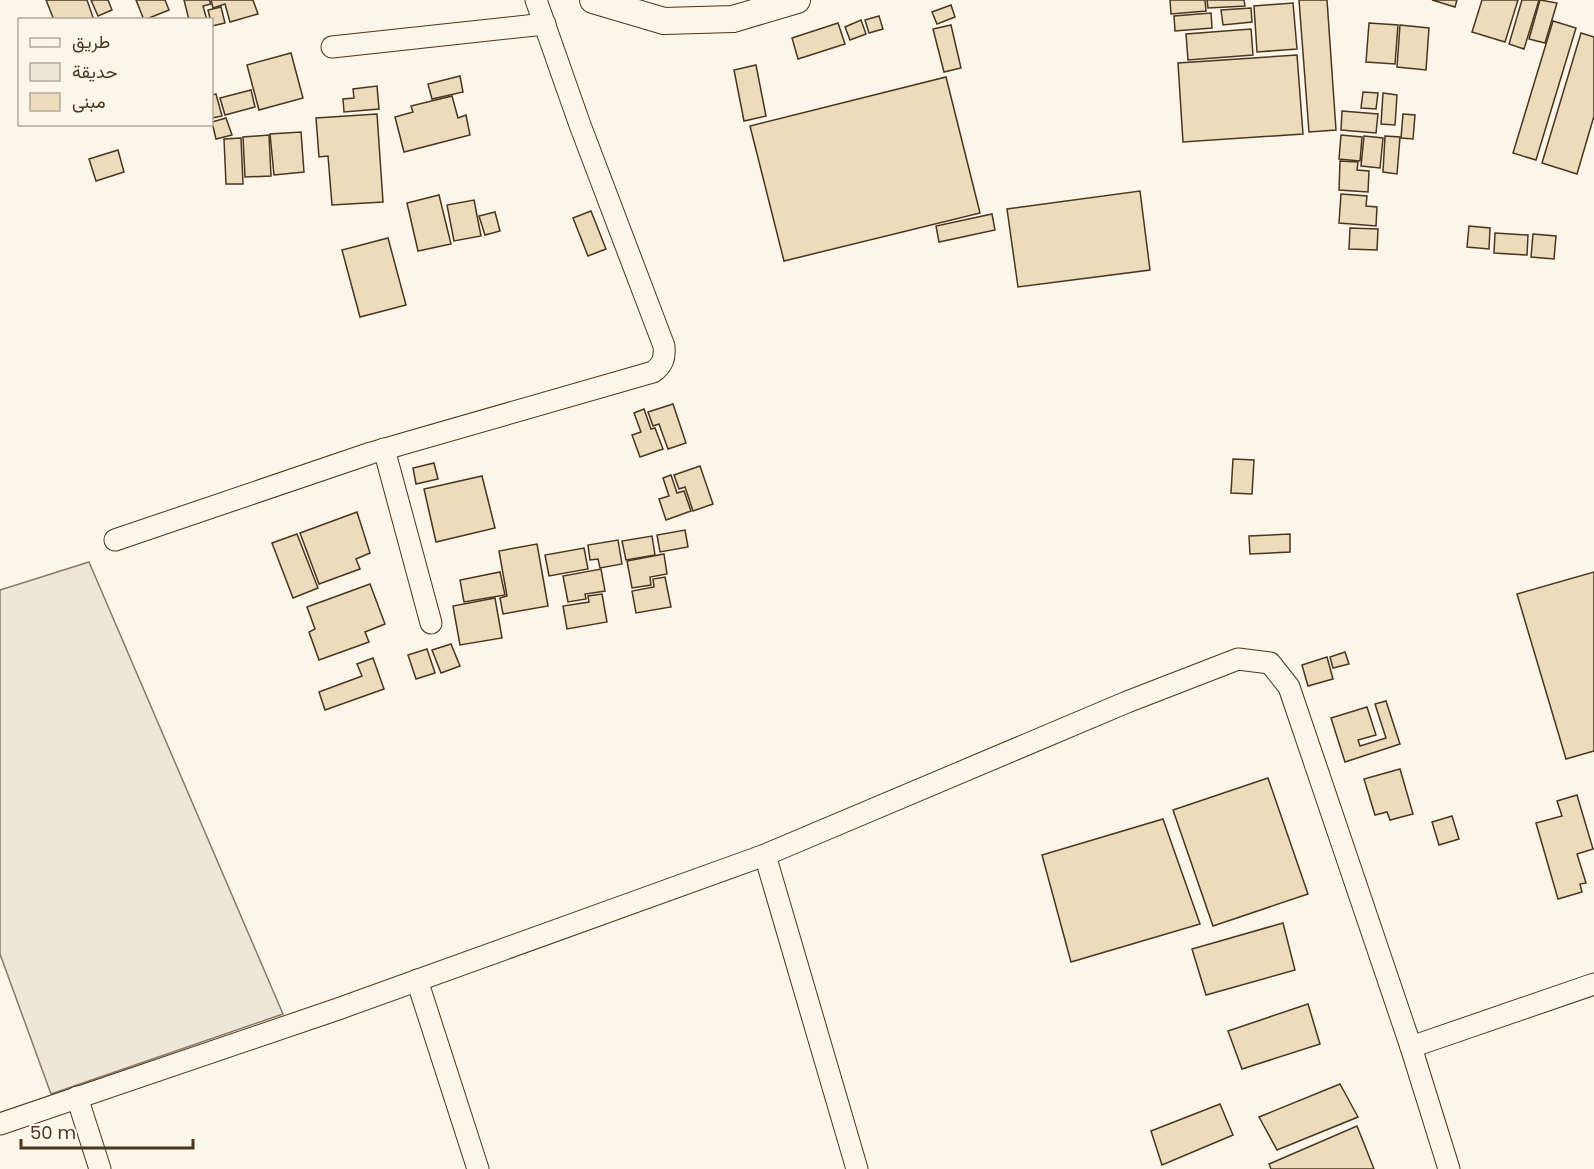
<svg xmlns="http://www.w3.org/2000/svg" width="1594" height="1169" font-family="Poppins,Vazirmatn,sans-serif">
	<rect width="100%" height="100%" fill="#fbf6e9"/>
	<path fill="#ede6d9" stroke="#887966" stroke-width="1.5" d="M89,562L283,1014L51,1094L0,954V590Z"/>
	<g fill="#ecdcbc" stroke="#4a3520" stroke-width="1.5">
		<path d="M46,0H87L94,20H54Z"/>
		<path d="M91,0H108L112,10L98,16Z"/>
		<path d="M136,0H165L169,10L144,20Z"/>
		<path d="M184,0H209L211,4L203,6L207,20H189Z"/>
		<path d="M211,0H253L258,14L230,22L225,4L213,8Z"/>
		<path d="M1170,0H1205L1206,11L1171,14Z"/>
		<path d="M1207,0H1244L1245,6L1208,8Z"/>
		<path d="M1299,0H1327L1336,130L1309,132Z"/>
		<path d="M1432,0H1457L1455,7Z"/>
		<path d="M1482,0H1518L1505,42L1472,32Z"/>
		<path d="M1522,0H1539L1524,49L1509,44Z"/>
		<path d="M1540,0L1557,3L1545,43L1529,39Z"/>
		<path d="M1293,3L1297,49L1257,52L1254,6Z"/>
		<path d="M951,5L955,17L937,24L932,12Z"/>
		<path d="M221,7L225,23L212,26L208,10Z"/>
		<path d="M1251,8L1252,22L1223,25L1221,10Z"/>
		<path d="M1211,13L1212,28L1175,31L1174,16Z"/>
		<path d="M879,16L883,29L869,33L865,20Z"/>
		<path d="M861,20L866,34L850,40L845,27Z"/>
		<path d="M1553,21L1576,28L1536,160L1513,153Z"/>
		<path d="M838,23L845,44L798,59L792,38Z"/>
		<path d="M1369,23L1398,25L1395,64L1366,62Z"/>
		<path d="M951,25L961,68L944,72L933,29Z"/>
		<path d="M1400,25L1429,28L1426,70L1397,67Z"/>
		<path d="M1251,29L1253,55L1188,60L1186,34Z"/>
		<path d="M1581,33L1594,37V116L1577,174L1542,163Z"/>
		<path d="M291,53L303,98L259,110L247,65Z"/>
		<path d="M1297,55L1303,134L1183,142L1178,63Z"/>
		<path d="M756,65L766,116L744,121L734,70Z"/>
		<path d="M460,76L463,92L432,99L428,84Z"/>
		<path d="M946,77L980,213L784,261L750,126Z"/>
		<path d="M377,86L379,109L344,112L343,99L354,98L353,89Z"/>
		<path d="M251,90L255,107L225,115L220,98Z"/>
		<path d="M1363,92L1378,93L1376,109L1361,108Z"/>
		<path d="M1383,93L1397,95L1395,125L1381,124Z"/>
		<path d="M216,94L222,116L212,118V95Z"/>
		<path d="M452,96L458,118L466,115L470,135L404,152L395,117L413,112L411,106Z"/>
		<path d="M1342,111L1378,114L1376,133L1341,130Z"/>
		<path d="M377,114L383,202L332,205L328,156L319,157L316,118Z"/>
		<path d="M1403,114L1415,115L1413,139L1401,138Z"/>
		<path d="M226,118L232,135L216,139L212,122Z"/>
		<path d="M301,132L304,172L274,175L270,134Z"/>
		<path d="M269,135L271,176L245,177L243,137Z"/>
		<path d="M1341,135L1362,137L1360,161L1339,159Z"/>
		<path d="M1364,136L1383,138L1380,168L1361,166Z"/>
		<path d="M1385,136L1400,137L1397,174L1383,172Z"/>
		<path d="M241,138L243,184H226L224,139Z"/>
		<path d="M118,150L124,172L96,181L89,159Z"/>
		<path d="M1340,161L1358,162L1357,170L1369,171L1368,192L1339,190Z"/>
		<path d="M1140,191L1150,270L1018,287L1007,209Z"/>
		<path d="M1341,194L1367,196L1366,206L1377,207L1376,226L1339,223Z"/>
		<path d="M439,195L451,244L418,251L407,203Z"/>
		<path d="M474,200L481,236L454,241L447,205Z"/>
		<path d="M591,211L606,249L588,256L573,218Z"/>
		<path d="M495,212L500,231L485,235L479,216Z"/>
		<path d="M992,214L995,230L939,242L936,226Z"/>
		<path d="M1469,226L1490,228L1489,249L1467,247Z"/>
		<path d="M1350,228L1378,229L1377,250L1349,249Z"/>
		<path d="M1495,233L1528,235L1527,255L1494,253Z"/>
		<path d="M1533,234L1556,236L1554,259L1531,257Z"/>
		<path d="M388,238L406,305L360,317L342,250Z"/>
		<path d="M673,404L686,443L668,449L659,424L653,426L648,412Z"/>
		<path d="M644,409L651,429L655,428L663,449L640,457L632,435L641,432L634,413Z"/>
		<path d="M1233,459L1254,460L1252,494L1231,493Z"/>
		<path d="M434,463L438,479L416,484L413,468Z"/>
		<path d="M700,466L713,504L693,511L685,487L679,489L674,475Z"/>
		<path d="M671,475L677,493L684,491L691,511L666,520L659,499L669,496L663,478Z"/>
		<path d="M482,476L495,528L436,542L424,489Z"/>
		<path d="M357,512L370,553L356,559L360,569L319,584L300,533Z"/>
		<path d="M685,530L688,547L660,552L657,535Z"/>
		<path d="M297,534L318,588L293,598L272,543Z"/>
		<path d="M1290,534V552L1250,554L1249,536Z"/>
		<path d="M652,536L655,555L626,560L622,541Z"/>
		<path d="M618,540L622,564L600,568L598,559L590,560L588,545Z"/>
		<path d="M537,544L548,606L503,614L500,598L507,596L499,551Z"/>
		<path d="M584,548L588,569L549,576L545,555Z"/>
		<path d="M664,554L667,574L650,577L651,585L632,588L627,561Z"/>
		<path d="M601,569L605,591L585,594L586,599L568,602L563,576Z"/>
		<path d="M500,572L505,595L464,602L460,580Z"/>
		<path d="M1594,572V751L1566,759L1517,594Z"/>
		<path d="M665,577L671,607L636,613L632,591L654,587L653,579Z"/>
		<path d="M370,584L385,624L365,632L369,642L319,660L309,632L315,629L307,607Z"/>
		<path d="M602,594L607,622L567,629L563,606L589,602L588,596Z"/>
		<path d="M495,598L502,638L460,645L453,606Z"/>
		<path d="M451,644L460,666L441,673L432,650Z"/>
		<path d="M427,649L435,673L416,679L408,655Z"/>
		<path d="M1345,652L1349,664L1333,668L1330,657Z"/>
		<path d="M1327,657L1333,679L1308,686L1302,665Z"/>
		<path d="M373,658L384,689L325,710L319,692L362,676L357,664Z"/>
		<path d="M1386,701L1400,744L1345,762L1331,718L1367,707L1376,735L1358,740L1360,746L1386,738L1375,704Z"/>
		<path d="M1400,769L1413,814L1390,820L1387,812L1375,815L1364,779Z"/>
		<path d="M1268,778L1308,894L1213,926L1173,810Z"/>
		<path d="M1577,795L1593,849L1577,854L1586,883L1580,884L1582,892L1558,899L1536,823L1562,816L1557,801Z"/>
		<path d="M1452,816L1459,839L1439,845L1432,822Z"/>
		<path d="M1163,819L1200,924L1071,962L1042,855Z"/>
		<path d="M1283,923L1295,970L1206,995L1192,949Z"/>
		<path d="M1308,1004L1320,1044L1242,1069L1228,1031Z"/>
		<path d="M1340,1084L1358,1117L1277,1150L1259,1117Z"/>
		<path d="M1220,1104L1233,1135L1162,1165L1151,1131Z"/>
		<path d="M1357,1126L1374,1169H1271L1269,1164Z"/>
	</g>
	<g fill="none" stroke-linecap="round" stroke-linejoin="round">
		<g stroke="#4a3520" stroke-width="23">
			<g id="minor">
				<path d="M332,47L545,24"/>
				<path d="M384,449L431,623"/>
				<path d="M115,540L371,453L653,372C663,365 665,358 664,346L580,125L536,0"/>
				<path d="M765,855L857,1169"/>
				<path d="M417,980L478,1169"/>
				<path d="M1411,1047L1594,984"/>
				<path d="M77,1097L100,1169"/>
				<path d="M0,1124L338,1009L765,855L1127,702L1238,659L1270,663L1289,687L1411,1047L1449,1169"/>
			</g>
		</g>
		<g stroke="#4a3520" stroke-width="28">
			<path id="tertiary" d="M593,0L664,21L733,19L797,0"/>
		</g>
		<use href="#minor" stroke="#fbf6e9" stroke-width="21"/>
		<use href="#tertiary" stroke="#fbf6e9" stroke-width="26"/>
	</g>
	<rect x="18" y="18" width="195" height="108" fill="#fbf6e9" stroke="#b4a999" stroke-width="1.5"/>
	<rect x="30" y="38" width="30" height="9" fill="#fbf6e9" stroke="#b4a999" stroke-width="1.5"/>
	<text x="72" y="48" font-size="18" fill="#4a3520">طريق</text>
	<rect x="30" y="63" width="30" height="18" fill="#ede6d9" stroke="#b4a999" stroke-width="1.5"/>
	<text x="72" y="78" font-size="18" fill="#4a3520">حديقة</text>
	<rect x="30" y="93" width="30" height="18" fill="#ecdcbc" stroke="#b4a999" stroke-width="1.5"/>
	<text x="72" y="108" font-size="18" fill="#4a3520">مبنى</text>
	<path d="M21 1139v9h172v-9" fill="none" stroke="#4a3520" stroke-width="3"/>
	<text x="30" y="1139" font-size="18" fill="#4a3520" stroke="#fbf6e9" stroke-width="4.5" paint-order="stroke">50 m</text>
</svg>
